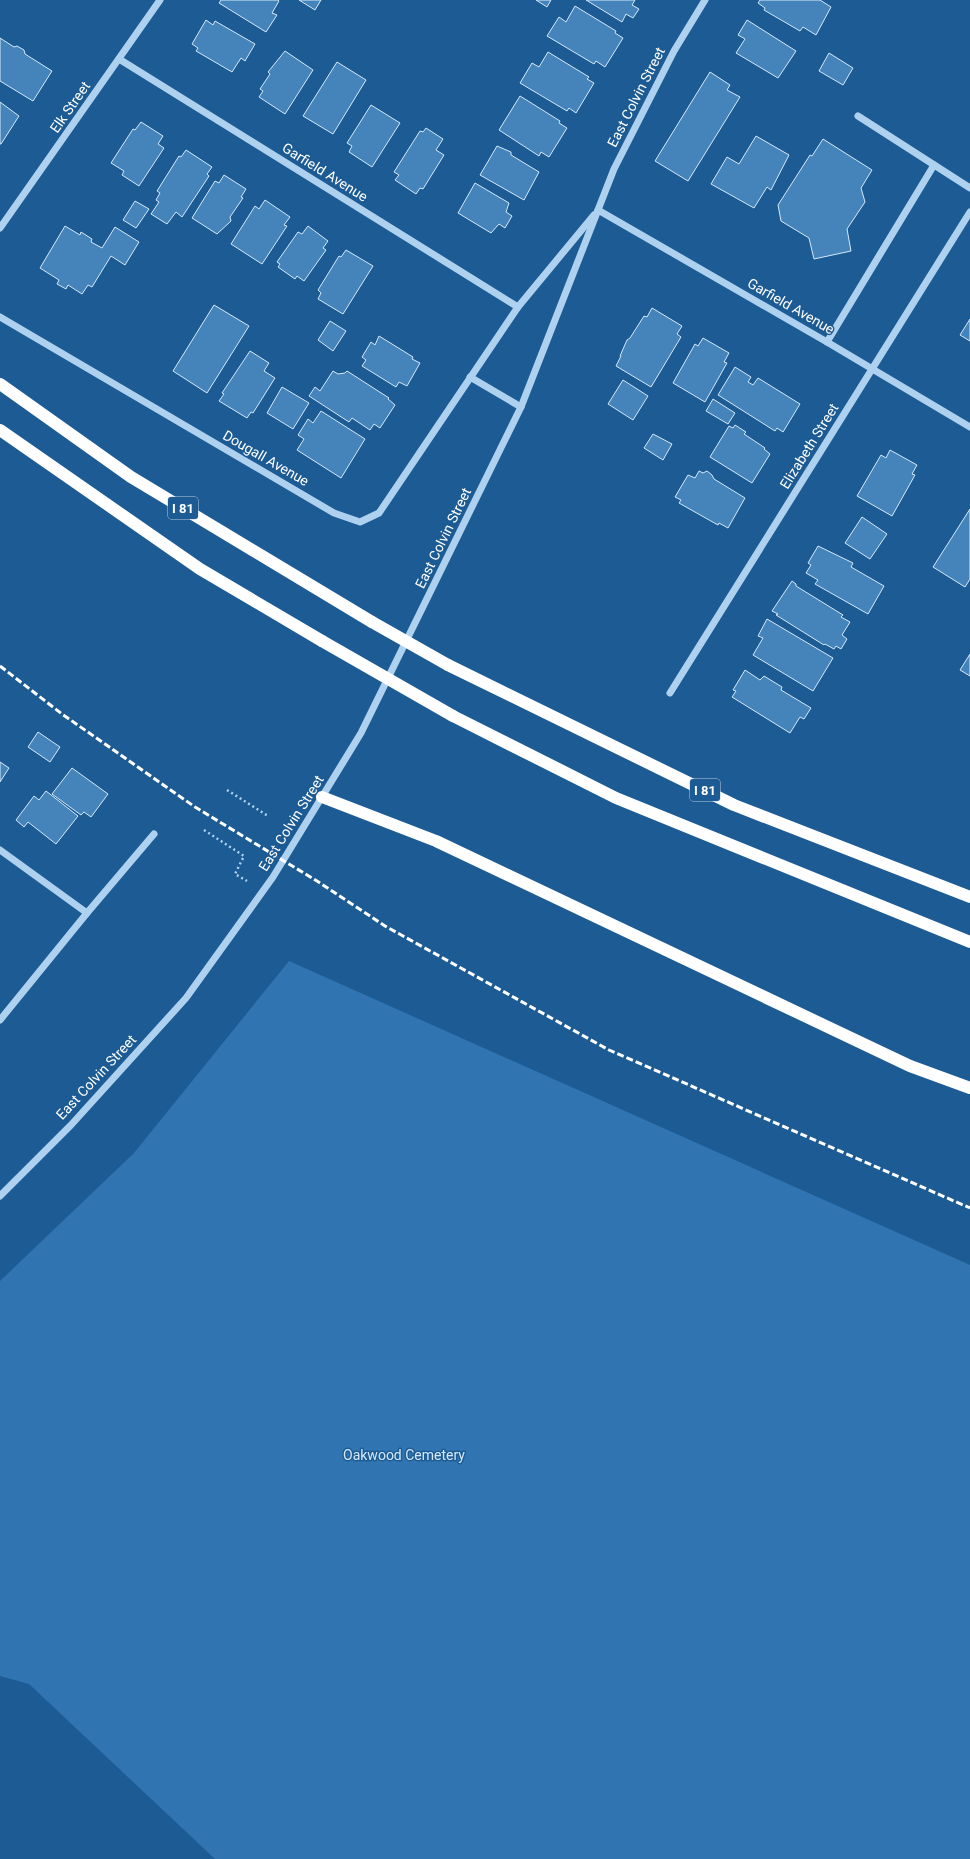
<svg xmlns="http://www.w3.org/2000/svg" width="970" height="1859" font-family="Roboto,sans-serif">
	<rect width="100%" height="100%" fill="#1c5b94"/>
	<path fill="#3075b2" d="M289,961L970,1265V1859H215L29,1684L0,1676V1281L134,1153Z"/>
	<g fill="#4484bb" stroke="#d5e9fb">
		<path d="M221,0H278L279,1L272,13L277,15L266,32L219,3Z"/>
		<path d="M299,0H321L315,10Z"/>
		<path d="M536,0H551L547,7Z"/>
		<path d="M586,0H635L632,5L639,9L633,18L626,14L622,22Z"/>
		<path d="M760,0H820L831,7L816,35L803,27L800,31L764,10L765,8L758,3Z"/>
		<path d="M575,6L616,31L615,33L623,38L605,67L596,61L594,64L547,36L559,17L566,22Z"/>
		<path d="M206,20L213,25L215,21L255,44L245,61L241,58L232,72L196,51L198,48L192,44Z"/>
		<path d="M747,20L796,51L778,78L736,53L745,39L738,35Z"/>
		<path d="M0,38L14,47L17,46L24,50L25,54L52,71L33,101L0,81Z"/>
		<path d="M285,51L313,70L285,114L259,97L263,91L260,89L270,74L268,72Z"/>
		<path d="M548,52L589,77L587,79L594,83L576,113L569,108L567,111L520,83L532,63L539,67Z"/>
		<path d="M829,53L853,68L843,85L819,71Z"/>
		<path d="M337,62L366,80L333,134L303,116Z"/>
		<path d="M710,72L730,85L727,90L740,97L688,181L655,161Z"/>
		<path d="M520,96L560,121L559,123L567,128L549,157L541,152L539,156L499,130Z"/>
		<path d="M0,102L19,116L1,144H0Z"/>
		<path d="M371,105L400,123L372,167L349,152L352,146L347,143Z"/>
		<path d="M141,122L163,136L158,144L164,148L139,186L122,175L124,171L111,163L133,129L135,130Z"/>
		<path d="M426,128L443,139L436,150L444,155L423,189L420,188L416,194L395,180L399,175L394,172L420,131L423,132Z"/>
		<path d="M756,136L789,155L771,190L767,187L754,208L711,184L727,157L739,164Z"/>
		<path d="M823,139L872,170L861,188L865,202L847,229L851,251L814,259L809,238L781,221L778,205L810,155L812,156Z"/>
		<path d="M497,146L511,152V155L539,172L524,200L480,175Z"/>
		<path d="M186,150L212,167L207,174L209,176L182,217L176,212L167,224L151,214L159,202L156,200L160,193L157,191L179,156L181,157Z"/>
		<path d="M224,175L246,189L241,197L243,198L230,217L231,221L217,234L192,218L215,181L219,183Z"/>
		<path d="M475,183L509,203L506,212L512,216L505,228L499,224L491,233L458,213Z"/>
		<path d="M265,200L290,217L284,225L287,226L262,264L231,244L255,206L259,209Z"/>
		<path d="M135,201L149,209L136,228L123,220Z"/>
		<path d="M65,226L80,235L81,232L92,239L91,242L102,248L115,227L139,242L125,265L111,256L92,287L88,285L82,294L68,285L66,289L57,284L59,280L40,268Z"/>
		<path d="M308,226L328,241L323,248L326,250L304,281L297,276L295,279L278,267L280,264L277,262L298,232L302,234Z"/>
		<path d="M346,250L373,266L343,314L318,299L321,293L318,290L339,256L341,257Z"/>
		<path d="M214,305L249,326L207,393L173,371Z"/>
		<path d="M652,308L682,326L677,334L681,337L651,387L616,366L621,356H620L627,340L630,338L644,316L647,317Z"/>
		<path d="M970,319V341L960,335Z"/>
		<path d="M330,321L346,331L333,351L318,340Z"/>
		<path d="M379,336L413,357L412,359L420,363L407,386L399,382L396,387L362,366L366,360L362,357L371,342L375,345Z"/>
		<path d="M703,338L729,353L724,362L727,363L705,402L673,383L695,344L698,346Z"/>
		<path d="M250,351L269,363L264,371L275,378L253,413L251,412L247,418L219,401L224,394L222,393Z"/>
		<path d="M735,367L751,377L748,382L753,385L758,378L800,404L783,432L777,428L775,431L718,395Z"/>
		<path d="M333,371L338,374L345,373L347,371L389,398L388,399L395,405L380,428L374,424L370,430L352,418L349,422L309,396L315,387L320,391Z"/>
		<path d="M623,380L648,396L633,420L608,404Z"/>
		<path d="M282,387L309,403L293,429L267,413Z"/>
		<path d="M713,399L735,413L728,424L706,411Z"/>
		<path d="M321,411L365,439L341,478L297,450L304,439L298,435L308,419L313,423Z"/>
		<path d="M735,425L746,432L744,434L765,448L764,449L770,454L752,483L710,457L729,426L733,428Z"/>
		<path d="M653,434L672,444L663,460L644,448Z"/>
		<path d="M890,450L917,465L912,474L915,475L892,516L857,496L881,455L886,458Z"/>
		<path d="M699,471L703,473L707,471L712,475L714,479L745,498L728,528L719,523L718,525L679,503L681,500L675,497L688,475L695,478Z"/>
		<path d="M970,509V579L965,587L933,567Z"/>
		<path d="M862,517L887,534L870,559L845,543Z"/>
		<path d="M818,546L853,563L851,567L884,586L868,614L815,584L818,580L806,573L811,565L808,563Z"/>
		<path d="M792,581L796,584V586L843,615L841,617L850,622L842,635L847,639L841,649L836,646L834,649L825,644L824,645L776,615L778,614L772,611Z"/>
		<path d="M767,619L833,658L813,691L753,655L763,638L758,636Z"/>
		<path d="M970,654V676L960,670Z"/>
		<path d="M745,670L760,680L764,676L782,687L781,690L811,708L804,719L800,717L790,733L732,697L736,691L733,690Z"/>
		<path d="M38,732L60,747L50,762L28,747Z"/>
		<path d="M0,762L9,768L0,782Z"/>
		<path d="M72,768L108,794L91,817L84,812L81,815L52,794Z"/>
		<path d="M46,791L78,816L56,844L28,822L24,827L16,820L34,796L39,800Z"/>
	</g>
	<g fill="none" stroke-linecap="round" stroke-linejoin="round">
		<g stroke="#aed1ef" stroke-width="2.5" stroke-dasharray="2 3" stroke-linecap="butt">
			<path d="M227,790L268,816"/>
			<path d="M204,830L244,856L235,874L247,881"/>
		</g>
		<g stroke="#aed1ef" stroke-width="7">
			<path d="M119,59L518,307"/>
			<path d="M858,116L970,188"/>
			<path d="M598,210L827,342L970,427"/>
			<path d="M0,228L160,0"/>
			<path d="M0,317L334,513L360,522L379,513L518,307L594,215"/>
			<path d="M827,342L934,165"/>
			<path d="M470,377L521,407"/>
			<path d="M670,693L970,212"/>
			<path d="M0,850L87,913"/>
			<path d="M0,1020L87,913L154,834"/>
			<path d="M0,1196L71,1125L186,998L273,877L361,733L521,407L614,169L674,51L705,0"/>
		</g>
		<g stroke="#fff" stroke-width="12">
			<path d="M0,384L131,477L372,622"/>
			<path d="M0,430L200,569L322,641"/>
			<path d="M448,665L734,805L970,897"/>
			<path d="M453,716L616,798L970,942"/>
			<path d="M322,797L436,841L910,1066L970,1088"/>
		</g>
		<path stroke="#fff" stroke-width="3" stroke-dasharray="7 3" stroke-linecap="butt" d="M0,666L62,714L195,807L317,881L385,926L609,1050L970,1208"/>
		<g stroke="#fff" stroke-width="12">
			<path d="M372,622L448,665"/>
			<path d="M322,641L453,716"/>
		</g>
	</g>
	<g text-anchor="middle" stroke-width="3" stroke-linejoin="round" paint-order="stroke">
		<g fill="#1c5b94" stroke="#bbcedf" stroke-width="1">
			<rect x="168" y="497" width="30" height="22" rx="3"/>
			<rect x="690" y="779" width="30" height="22" rx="3"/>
		</g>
		<g font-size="13" font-weight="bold" fill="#fff">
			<text x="183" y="513">I 81</text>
			<text x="705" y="795">I 81</text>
		</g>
		<g font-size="14" fill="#fff" stroke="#1c5b94">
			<text transform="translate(636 97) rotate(-63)" y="5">East Colvin Street</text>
			<text transform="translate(70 107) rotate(-55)" y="5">Elk Street</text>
			<text transform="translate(325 172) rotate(32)" y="5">Garfield Avenue</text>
			<text transform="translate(791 306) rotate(30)" y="5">Garfield Avenue</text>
			<text transform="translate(809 446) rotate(-58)" y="5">Elizabeth Street</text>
			<text transform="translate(266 458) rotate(30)" y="5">Dougall Avenue</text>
			<text transform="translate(443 538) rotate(-64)" y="5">East Colvin Street</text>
			<text transform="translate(291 823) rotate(-58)" y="5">East Colvin Street</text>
			<text transform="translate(96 1077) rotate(-47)" y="5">East Colvin Street</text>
		</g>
		<g font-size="14" fill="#d5e9fb" stroke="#1c5b94">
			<text x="404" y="1460">Oakwood Cemetery</text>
		</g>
	</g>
</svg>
